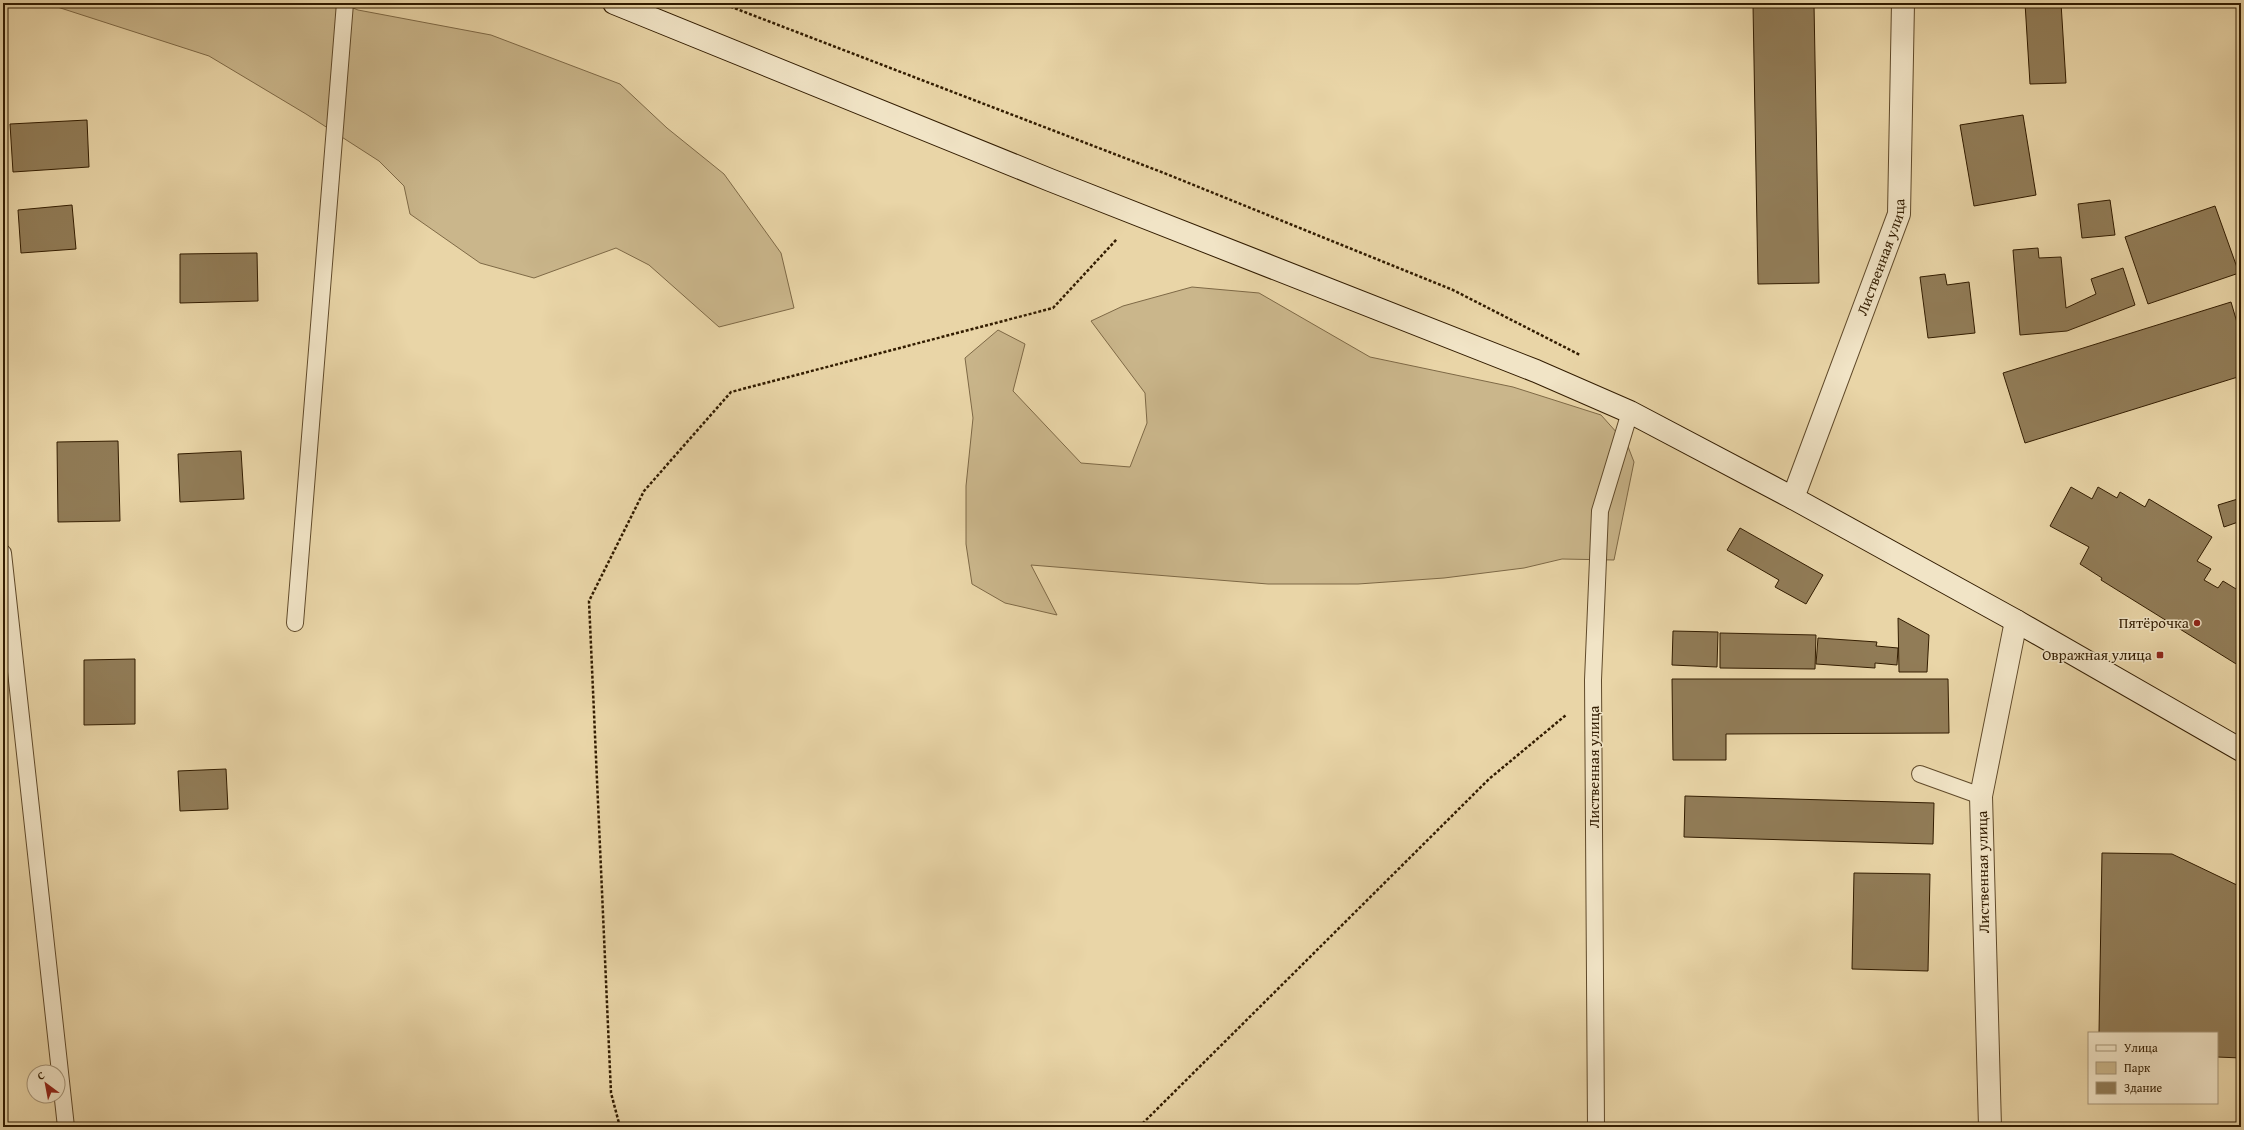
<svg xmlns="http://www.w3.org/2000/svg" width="2244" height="1130" font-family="'Gentium Book Plus',serif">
	<rect width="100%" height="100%" fill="#e9d5a7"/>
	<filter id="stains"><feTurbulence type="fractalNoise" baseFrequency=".005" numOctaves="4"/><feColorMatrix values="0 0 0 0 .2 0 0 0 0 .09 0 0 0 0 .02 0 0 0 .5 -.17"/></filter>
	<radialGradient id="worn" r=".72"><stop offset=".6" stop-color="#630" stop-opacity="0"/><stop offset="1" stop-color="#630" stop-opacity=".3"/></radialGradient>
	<g fill="#cab68b" stroke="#7e6946">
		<path d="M45,3H341L358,10L491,35L620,84L667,128L724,174L781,253L794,308L719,327L649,265L616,248L534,278L480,263L410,214L404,186L379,161L306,114L209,56Z"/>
		<path d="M1192,287L1259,293L1370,357L1513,387L1601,415L1627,444L1634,462L1614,560L1562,559L1524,568L1444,578L1358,584H1268L1031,565L1057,615L1005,603L972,584L966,544V486L973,418L965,358L998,330L1025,344L1013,391L1081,463L1130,467L1147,423L1145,393L1091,321L1123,306Z"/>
	</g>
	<g fill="#917c57" stroke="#321c00">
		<path d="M2025,3H2061L2066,83L2030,84Z"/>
		<path d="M1814,4L1819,283L1758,284L1753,5Z"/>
		<path d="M2023,115L2036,195L1974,206L1960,125Z"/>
		<path d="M87,120L89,167L13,172L10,124Z"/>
		<path d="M2110,200L2115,235L2082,238L2078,204Z"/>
		<path d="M72,205L76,249L21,253L18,210Z"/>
		<path d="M2215,206L2239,273L2148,304L2125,237Z"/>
		<path d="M2038,248L2039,258L2061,257L2066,308L2096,294L2091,279L2123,268L2135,305L2067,331L2020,335L2013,250Z"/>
		<path d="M257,253L258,301L180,303V254Z"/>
		<path d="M1945,274L1947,285L1969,282L1975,333L1928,338L1920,277Z"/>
		<path d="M2231,302L2241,336V376L2025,443L2003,373Z"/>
		<path d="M118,441L120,521L58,522L57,442Z"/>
		<path d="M241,451L244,499L180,502L178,454Z"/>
		<path d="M2071,487L2092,499L2098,487L2117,498L2120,492L2145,507L2149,499L2212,537L2197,561L2211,569L2204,580L2218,588L2223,581L2241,592V667L2101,580L2102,578L2080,564L2089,547L2050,526Z"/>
		<path d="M2241,498V521L2224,527L2218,505Z"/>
		<path d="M1740,528L1823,575L1806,604L1775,587L1779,580L1727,550Z"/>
		<path d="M1898,618L1929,635L1927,672H1899Z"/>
		<path d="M1673,631L1718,632L1717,667L1672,665Z"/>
		<path d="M1720,633L1816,635L1815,669L1720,668Z"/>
		<path d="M1818,638L1877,642L1876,646L1898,648L1897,665L1875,663V668L1816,664Z"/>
		<path d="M135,659V724L84,725V660Z"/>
		<path d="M1672,679H1948L1949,733L1726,734V760H1673Z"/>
		<path d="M226,769L228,809L180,811L178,771Z"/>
		<path d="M1685,796L1934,803L1933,844L1684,837Z"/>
		<path d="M2102,853L2172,854L2241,887V1058L2217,1057V1033H2099Z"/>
		<path d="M1854,873L1930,874L1928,971L1852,969Z"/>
	</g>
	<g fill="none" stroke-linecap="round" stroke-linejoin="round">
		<g stroke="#604a2a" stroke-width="18">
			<g id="lane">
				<path d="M3,553L66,1127"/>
				<path d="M295,623L345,3"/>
				<path d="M1920,774L1981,796"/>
				<path d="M1596,1127L1593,680L1600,511L1630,412"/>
			</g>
		</g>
		<g stroke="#604a2a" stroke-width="24">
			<g id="street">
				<path id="s1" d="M1793,498L1899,214L1903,3"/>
				<path d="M1990,1127L1981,796L2016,621"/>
			</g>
		</g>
		<g stroke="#321c00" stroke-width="24">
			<path id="secondary" d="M614,3L1050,180L1536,371L1630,412L1793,498L2016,621L2241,750"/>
		</g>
		<g stroke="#321c00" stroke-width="2.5" stroke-dasharray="3 2" stroke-linecap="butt">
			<path d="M721,3L1164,173L1453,290L1580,355"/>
			<path d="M620,1127L611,1093L589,601L644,491L731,392L1053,308L1117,239"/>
			<path d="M1139,1127L1489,779L1566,715"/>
		</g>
		<use href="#lane" stroke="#f1e4c6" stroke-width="16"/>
		<use href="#street" stroke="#f1e4c6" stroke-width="22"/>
		<use href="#secondary" stroke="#f1e4c6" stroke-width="22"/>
	</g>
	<g fill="#8f2418" stroke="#f1e4c6" stroke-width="1.5">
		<circle cx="2197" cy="623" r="4"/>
		<rect x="2156" y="651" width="8" height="8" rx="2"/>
	</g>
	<g text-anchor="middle" stroke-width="3" stroke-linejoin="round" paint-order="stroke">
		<g font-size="15" fill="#321c00" stroke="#f1e4c6">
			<text dy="5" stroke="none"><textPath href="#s1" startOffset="257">Лиственная улица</textPath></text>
			<text transform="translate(1594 767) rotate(-90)" y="5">Лиственная улица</text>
			<text transform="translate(1983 872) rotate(-91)" y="5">Лиственная улица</text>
		</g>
		<g font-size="15" fill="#321c00" stroke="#f1e4c6" text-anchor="end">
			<text x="2189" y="628">Пятёрочка</text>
			<text x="2152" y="660">Овражная улица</text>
		</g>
	</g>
	<rect width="2244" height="1130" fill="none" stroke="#e9d5a7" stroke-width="16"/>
	<rect x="4" y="4" width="2236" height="1122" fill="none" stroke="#321c00" stroke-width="2"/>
	<rect x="8" y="8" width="2228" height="1114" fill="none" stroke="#321c00"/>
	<rect x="2088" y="1032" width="130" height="72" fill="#f1e4c6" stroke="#a59477"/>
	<rect x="2096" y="1045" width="20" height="6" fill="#f1e4c6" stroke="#a59477"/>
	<text x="2124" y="1052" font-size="12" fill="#321c00">Улица</text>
	<rect x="2096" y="1062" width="20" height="12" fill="#cab68b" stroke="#a59477"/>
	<text x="2124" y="1072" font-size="12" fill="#321c00">Парк</text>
	<rect x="2096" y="1082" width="20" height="12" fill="#917c57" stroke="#a59477"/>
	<text x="2124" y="1092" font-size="12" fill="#321c00">Здание</text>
	<g transform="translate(46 1084) rotate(328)"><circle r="19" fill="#f1e4c6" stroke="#a59477"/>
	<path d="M0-3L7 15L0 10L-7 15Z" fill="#8f2418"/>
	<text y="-6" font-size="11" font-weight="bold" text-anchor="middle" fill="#321c00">С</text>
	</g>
	<rect width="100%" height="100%" filter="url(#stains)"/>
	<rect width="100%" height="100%" fill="url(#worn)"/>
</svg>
